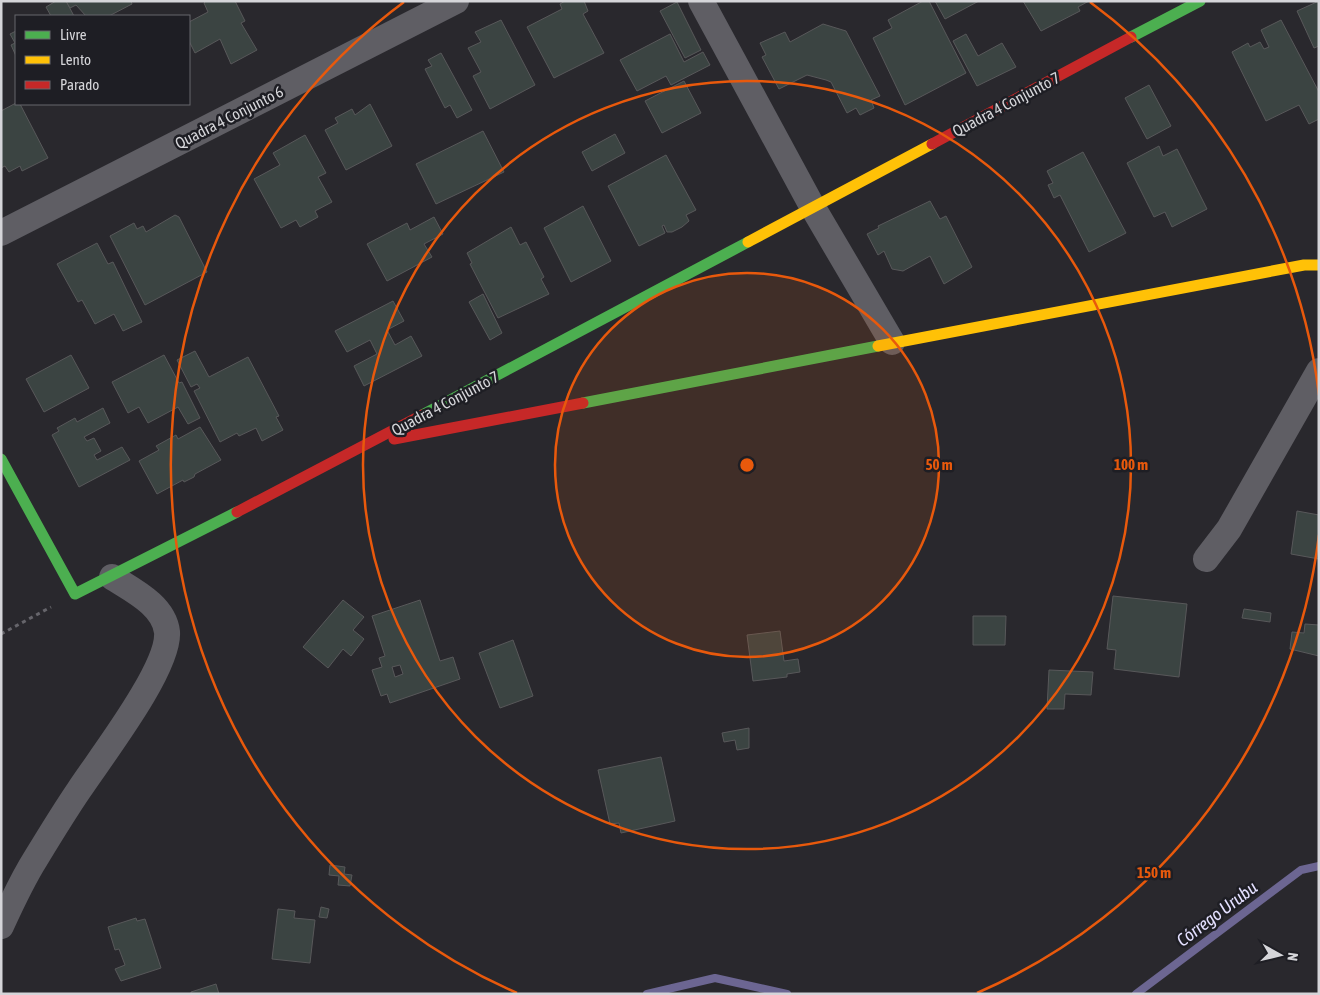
<svg xmlns="http://www.w3.org/2000/svg" width="1320" height="995" font-family="'Asap Condensed',sans-serif">
	<rect width="100%" height="100%" fill="#29282d"/>
	<g fill="none" stroke-linecap="round" stroke-linejoin="round">
		<g stroke="#6c6692" stroke-width="8">
			<path d="M647,994L715,978L787,994"/>
			<path d="M1136,994L1301,870L1319,866"/>
		</g>
	</g>
	<g fill="#3b4442" stroke="#58585a" fill-rule="evenodd">
		<path d="M56,1H66L74,16H51L46,7Z"/>
		<path d="M66,1H131L132,4L109,16H86L76,5L70,8Z"/>
		<path d="M206,1H235L245,21L241,23L257,50L231,64L220,39L195,53L189,41V22L208,12L204,3Z"/>
		<path d="M565,1H584L588,11L583,14L604,53L554,78L527,27L562,9L560,4Z"/>
		<path d="M923,1H929L966,73L905,105L873,38L892,28L888,20Z"/>
		<path d="M935,1H979L945,19Z"/>
		<path d="M1023,1H1089L1078,7L1080,11L1041,31Z"/>
		<path d="M1319,1V46L1314,48L1297,11Z"/>
		<path d="M677,2L701,50L685,58L660,11Z"/>
		<path d="M501,20L535,85L490,109L473,76L481,72L468,48L481,42L475,32Z"/>
		<path d="M1281,20L1319,92V119L1309,124L1299,105L1266,121L1232,52L1248,43L1250,47L1260,42L1264,49L1269,47L1261,30Z"/>
		<path d="M823,24L846,31L880,96L871,100L874,108L860,115L856,108L847,113L831,82L826,80L807,75L779,89L762,57L766,55L760,43L785,32L790,42Z"/>
		<path d="M16,31V56L11,45L15,43L10,34Z"/>
		<path d="M670,34L684,62L703,52L710,65L671,85L666,76L637,91L620,60Z"/>
		<path d="M966,34L978,56L1002,43L1016,67L977,86L953,41Z"/>
		<path d="M441,53L472,110L457,118L450,105L445,108L425,69L432,66L428,60Z"/>
		<path d="M684,81L701,113L662,133L645,101Z"/>
		<path d="M1149,85L1171,126L1147,139L1125,98Z"/>
		<path d="M16,103L20,104L48,158L22,171L20,166L9,172L5,166L1,168V111Z"/>
		<path d="M370,104L392,146L346,170L325,130L338,123L335,118L352,109L355,115Z"/>
		<path d="M483,131L504,172L436,204L416,164Z"/>
		<path d="M615,134L625,153L592,171L582,152Z"/>
		<path d="M305,135L326,173L318,177L332,202L315,211L318,217L300,227L296,220L281,228L254,179L280,165L273,153Z"/>
		<path d="M1159,146L1163,156L1177,149L1207,209L1172,227L1165,212L1154,217L1127,163Z"/>
		<path d="M1083,152L1126,233L1089,252L1060,195L1054,198L1048,185L1053,183L1047,171Z"/>
		<path d="M666,155L696,210L686,215L689,221L682,227L672,232H667L664,225L662,226L665,233L639,246L608,186Z"/>
		<path d="M930,201L940,219L946,216L972,267L944,284L930,256L903,271L892,269L884,251L878,255L867,234L879,228L878,226Z"/>
		<path d="M583,206L611,261L571,282L544,228Z"/>
		<path d="M175,215L179,217L207,272L145,305L110,236L134,223L137,229L143,226L146,232Z"/>
		<path d="M434,217L443,234L424,244L432,257L387,281L367,244L407,223L410,230Z"/>
		<path d="M511,227L520,245L526,242L527,244L544,277L541,279L549,294L498,318L470,264L472,263L467,253Z"/>
		<path d="M97,243L108,264L113,262L142,322L123,331L114,314L95,324L82,300L78,302L57,264Z"/>
		<path d="M483,294L502,333L490,340L469,302Z"/>
		<path d="M393,301L404,321L387,330L395,345L411,336L422,356L364,386L354,366L377,354L370,340L347,352L335,331Z"/>
		<path d="M195,351L209,377L248,357L279,416L276,417L283,430L262,441L256,428L239,436L237,433L220,442L194,391L200,388L197,384L191,387L177,360Z"/>
		<path d="M71,355L89,388L44,412L26,379Z"/>
		<path d="M164,355L179,383L182,382L200,418L188,424L178,407L148,423L139,407L128,413L112,382Z"/>
		<path d="M103,408L110,423L84,437L87,441L94,438L101,451L94,455L97,460L122,447L130,460L79,487L52,435L59,431L57,428L75,418L77,422Z"/>
		<path d="M200,427L221,460L195,474L194,477L184,482L183,480L157,494L139,461L159,450L156,446L176,435L178,439Z"/>
		<path d="M1297,511L1319,515V559L1291,554Z"/>
		<path d="M1113,596L1187,604L1179,677L1114,669L1116,650L1107,649Z"/>
		<path d="M343,600L364,617L353,630L364,639L351,656L343,649L328,668L303,647Z"/>
		<path d="M420,600L440,661L453,657L460,679L390,703L387,694L381,696L372,670L382,667L379,658L385,656L372,616ZM400,665L403,674L395,677L392,667Z"/>
		<path d="M1244,609L1271,613L1270,622L1242,618Z"/>
		<path d="M973,616H1006L1005,645H973Z"/>
		<path d="M1305,624L1319,625V656L1290,649L1292,632L1304,633Z"/>
		<path d="M780,631L784,661L798,659L800,672L787,674V677L753,681L747,635Z"/>
		<path d="M513,640L533,696L500,708L479,653Z"/>
		<path d="M1049,670L1093,672L1091,695L1065,694L1064,709H1047Z"/>
		<path d="M749,728V748L737,750L735,740L724,742L722,733Z"/>
		<path d="M661,757L675,821L621,833L619,823L610,824L598,770Z"/>
		<path d="M330,865L345,867L344,874L352,875L350,886L338,885L339,876L329,875Z"/>
		<path d="M321,907L329,909L327,918L319,917Z"/>
		<path d="M278,909L295,911L294,918L315,920L310,963L272,959Z"/>
		<path d="M136,918L137,921L145,919L161,968L121,981L115,969L125,965L119,949L115,950L108,927Z"/>
		<path d="M216,984L219,994H191V992Z"/>
	</g>
	<g fill="none" stroke-linecap="round" stroke-linejoin="round">
		<path stroke="#66656b" stroke-width="3" stroke-dasharray="4 4" stroke-linecap="butt" d="M1,634L51,607"/>
		<g stroke="#5f5e64" stroke-width="26">
			<path d="M701,1L812,206L892,342"/>
			<path d="M1,233L456,1"/>
			<path d="M1206,559L1229,529L1319,371"/>
			<path d="M1,926C12,902 22,880 36,858C50,835 64,812 79,790C100,758 170,668 167,632C164,605 132,590 112,577"/>
		</g>
		<g stroke="#4caf50" stroke-width="11">
			<path d="M1131,37L1200,1"/>
			<path d="M583,403L878,346"/>
			<path d="M422,415L748,242"/>
			<path d="M1,459L75,594L237,512"/>
		</g>
		<g stroke="#ffc107" stroke-width="11">
			<path d="M748,242L932,144"/>
			<path d="M878,346L1304,265H1319"/>
		</g>
		<g stroke="#c62828" stroke-width="11">
			<path d="M932,144L1131,37"/>
			<path d="M394,439L583,403"/>
			<path d="M237,512L422,415"/>
		</g>
	</g>
	<circle cx="747" cy="465" r="192" fill="#e8590c" fill-opacity=".12"/>
	<g fill="none" stroke="#e8590c" stroke-width="2.5">
		<circle cx="747" cy="465" r="192"/>
		<circle cx="747" cy="465" r="384"/>
		<path d="M1319 535A576 576 0 0 1 977 993M517 993A576 576 0 0 1 404 2M1090 2A576 576 0 0 1 1319 395"/>
	</g>
	<g text-anchor="middle" stroke-width="5" stroke-linejoin="round" paint-order="stroke">
		<g font-size="16" fill="#d5d5d9" stroke="#1e1e24">
			<text transform="translate(1006 104) rotate(-28)" y="6">Quadra 4 Conjunto 7</text>
			<text transform="translate(229 117) rotate(-27)" y="6">Quadra 4 Conjunto 6</text>
			<text transform="translate(445 403) rotate(-28)" y="6">Quadra 4 Conjunto 7</text>
		</g>
		<g font-size="18" font-style="italic" fill="#e4e0ff" stroke="#1e1e24">
			<text transform="translate(1217 914) rotate(-37)" y="6">Córrego Urubu</text>
		</g>
	</g>
	<circle cx="747" cy="465" r="8" fill="#e8590c" stroke="#1e1e24" stroke-width="2.5"/>
	<g font-size="15" text-anchor="middle" font-weight="bold" fill="#e8590c" stroke="#1e1e24" stroke-width="5" stroke-linejoin="round" paint-order="stroke">
		<text x="939" y="470">50 m</text>
		<text x="1131" y="470">100 m</text>
		<text x="1154" y="878">150 m</text>
	</g>
	<rect width="1320" height="995" fill="none" stroke="#d5d5d9" stroke-width="5"/>
	<rect x="15" y="15" width="175" height="90" fill="#1e1e24" stroke="#67676c"/>
	<rect x="25" y="31" width="25" height="8" fill="#4caf50" stroke="#67676c"/>
	<text x="60" y="40" font-size="15" fill="#d5d5d9">Livre</text>
	<rect x="25" y="56" width="25" height="8" fill="#ffc107" stroke="#67676c"/>
	<text x="60" y="65" font-size="15" fill="#d5d5d9">Lento</text>
	<rect x="25" y="81" width="25" height="8" fill="#c62828" stroke="#67676c"/>
	<text x="60" y="90" font-size="15" fill="#d5d5d9">Parado</text>
	<g transform="translate(1280 955) rotate(98)" stroke="#1e1e24" stroke-width="4" paint-order="stroke">
	<path d="M0-4L9 19L0 12L-9 19Z" fill="#d5d5d9"/>
	<text y="-8" font-size="14" font-weight="bold" text-anchor="middle" fill="#d5d5d9">N</text>
	</g>
</svg>
